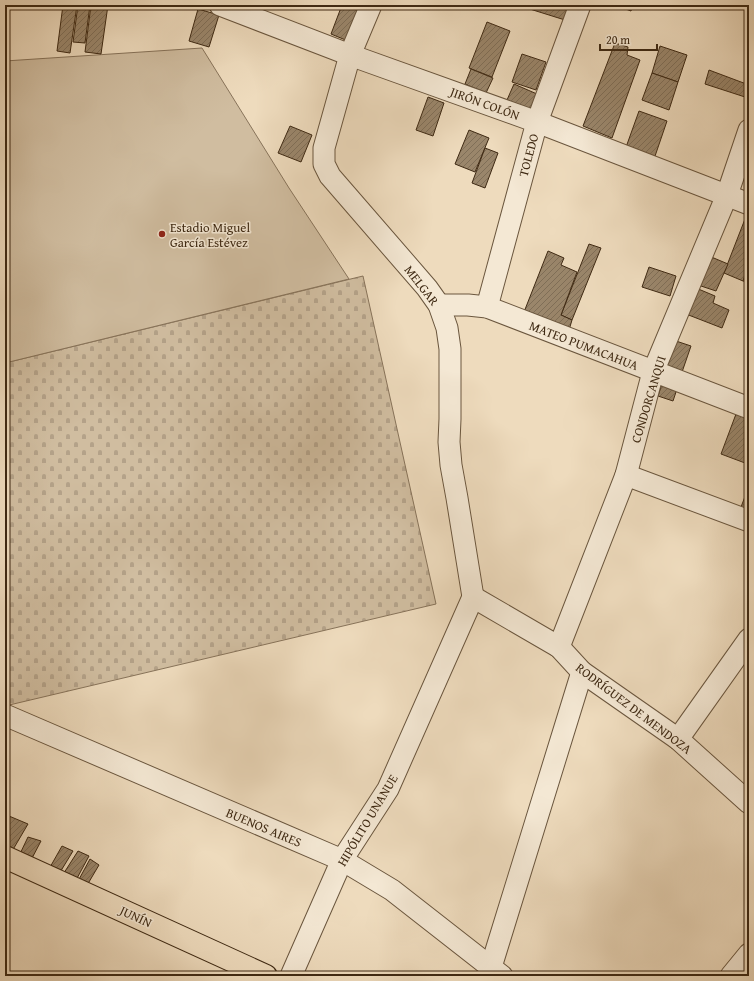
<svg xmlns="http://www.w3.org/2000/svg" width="754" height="981" font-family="'Gentium Book Plus',serif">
	<defs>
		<pattern id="cemetery-stones" width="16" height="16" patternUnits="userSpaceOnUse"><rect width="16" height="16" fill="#d0bda0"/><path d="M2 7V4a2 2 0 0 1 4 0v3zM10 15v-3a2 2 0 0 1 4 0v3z" fill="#b4a289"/></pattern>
		<pattern id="building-hatch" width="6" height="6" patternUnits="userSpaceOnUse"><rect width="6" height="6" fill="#9a866b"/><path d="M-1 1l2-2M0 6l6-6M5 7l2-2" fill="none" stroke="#7f6e57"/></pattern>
	</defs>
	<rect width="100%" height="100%" fill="#eedbbd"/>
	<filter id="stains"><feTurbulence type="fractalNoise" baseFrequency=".005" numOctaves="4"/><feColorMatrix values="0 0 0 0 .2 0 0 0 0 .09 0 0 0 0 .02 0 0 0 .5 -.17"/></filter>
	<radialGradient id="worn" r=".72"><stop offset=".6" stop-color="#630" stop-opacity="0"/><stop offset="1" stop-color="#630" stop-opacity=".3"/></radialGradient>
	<path fill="url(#cemetery-stones)" stroke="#87735a" d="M363,276L436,604L5,706V363Z"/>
	<path fill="#d0bda0" stroke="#87735a" d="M202,48L289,188L349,279L5,363V61Z"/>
	<g fill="url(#building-hatch)" stroke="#3e2913">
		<path d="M63,5H77L70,53L57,51Z"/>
		<path d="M78,5H90L85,43L73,42Z"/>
		<path d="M91,5H108L101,54L85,52Z"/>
		<path d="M342,5H361L348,41L331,34Z"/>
		<path d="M517,5H570L565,20Z"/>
		<path d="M615,5H633L631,11Z"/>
		<path d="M198,9L219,15L209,47L189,41Z"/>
		<path d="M487,22L510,31L492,77L469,68Z"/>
		<path d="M615,43L628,47L627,55L640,60L612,138L583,126Z"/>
		<path d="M660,46L687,55L678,82L652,73Z"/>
		<path d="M522,54L546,62L536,90L512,82Z"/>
		<path d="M471,69L493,78L486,93L465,84Z"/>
		<path d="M709,70L749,85L745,97L705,84Z"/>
		<path d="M652,73L678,82L669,110L642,100Z"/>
		<path d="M514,84L537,94L530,110L507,100Z"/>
		<path d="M428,97L444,103L433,136L416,130Z"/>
		<path d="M639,111L667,121L653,162L625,150Z"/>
		<path d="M290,126L312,135L301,162L278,153Z"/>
		<path d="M469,130L489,138L475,172L455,164Z"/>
		<path d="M485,148L498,153L485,188L472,183Z"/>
		<path d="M745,219L749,220V265L743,281L724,273Z"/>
		<path d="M589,244L601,248L572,320L561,315Z"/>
		<path d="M548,251L564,258L561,265L577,272L561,315L572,320L569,330L524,312Z"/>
		<path d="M709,256L728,264L716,291L698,285Z"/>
		<path d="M749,265V283L743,281Z"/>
		<path d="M649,267L676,276L670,296L642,287Z"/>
		<path d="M696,288L715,296L713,303L729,310L722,328L686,314Z"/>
		<path d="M676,341L691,346L681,375L665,370Z"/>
		<path d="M662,384L677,389L673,401L658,396Z"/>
		<path d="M736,414L749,419V452L745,463L721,454Z"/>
		<path d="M749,486V510L741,507Z"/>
		<path d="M9,816L28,824L11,853L5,850V824Z"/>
		<path d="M28,837L41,841L30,862L18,858Z"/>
		<path d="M62,846L73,851L59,874L49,869Z"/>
		<path d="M78,851L89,856L75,882L62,876Z"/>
		<path d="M90,859L99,865L86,887L77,883Z"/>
	</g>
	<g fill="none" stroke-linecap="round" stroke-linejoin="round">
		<g stroke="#6a563e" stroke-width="23">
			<g id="street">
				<path d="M220,5L350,55L537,122L749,204"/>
				<path d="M371,5L350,55L324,148V164L330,176L427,288L439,305L447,328L450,349V419L449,442L451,465L457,498L473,597"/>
				<path d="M439,305H468L487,307L749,408"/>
				<path d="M487,307L537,122L580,5"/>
				<path d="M626,475L749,521"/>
				<path d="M473,597L559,647L582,672L678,739L749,803"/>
				<path d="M559,647L626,475L653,372L727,195L749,130"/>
				<path d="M5,715L342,860L392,890L502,976"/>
				<path d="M678,739L749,639"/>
				<path d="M491,967L582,672"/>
				<path d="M291,976L342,860L388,789L473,597"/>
				<path d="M731,976L749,954"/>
			</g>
		</g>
		<g stroke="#3e2913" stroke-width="24">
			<path id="primary" d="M5,857L266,976"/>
		</g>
		<use href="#street" stroke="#f4e8d4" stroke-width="21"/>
		<use href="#primary" stroke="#eedbbd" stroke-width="22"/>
	</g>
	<circle fill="#8f2418" stroke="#f4e8d4" stroke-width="1.5" cx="162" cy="234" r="4"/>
	<g text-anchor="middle" stroke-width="3" stroke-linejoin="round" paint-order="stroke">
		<g font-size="13" fill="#3e2913" stroke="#f4e8d4">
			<text transform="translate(485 103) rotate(20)" y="5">JIRÓN COLÓN</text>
			<text transform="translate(528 155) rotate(-75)" y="5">TOLEDO</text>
			<text transform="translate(422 285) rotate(52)" y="5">MELGAR</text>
			<text transform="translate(584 345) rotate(21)" y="5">MATEO PUMACAHUA</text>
			<text transform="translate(648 399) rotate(-73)" y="5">CONDORCANQUI</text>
			<text transform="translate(634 708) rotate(37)" y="5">RODRÍGUEZ DE MENDOZA</text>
			<text transform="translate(367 820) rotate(-59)" y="5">HIPÓLITO UNANUE</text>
			<text transform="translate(264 827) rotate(23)" y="5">BUENOS AIRES</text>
			<text transform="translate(136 916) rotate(25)" y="5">JUNÍN</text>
		</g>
		<g font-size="13" fill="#3e2913" stroke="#f4e8d4" text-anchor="start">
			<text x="170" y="232">Estadio Miguel<tspan x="170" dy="15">García Estévez</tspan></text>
		</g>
	</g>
	<rect width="754" height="981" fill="none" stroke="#eedbbd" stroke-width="20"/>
	<rect x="6" y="6" width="742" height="969" fill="none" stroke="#3e2913" stroke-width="2"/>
	<rect x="10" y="10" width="734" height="961" fill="none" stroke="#3e2913"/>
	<path d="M600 44v6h57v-6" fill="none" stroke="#3e2913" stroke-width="2"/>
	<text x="606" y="44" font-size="12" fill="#3e2913" stroke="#f4e8d4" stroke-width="3" paint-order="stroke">20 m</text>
	<rect width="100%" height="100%" filter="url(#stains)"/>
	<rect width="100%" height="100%" fill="url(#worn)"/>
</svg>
